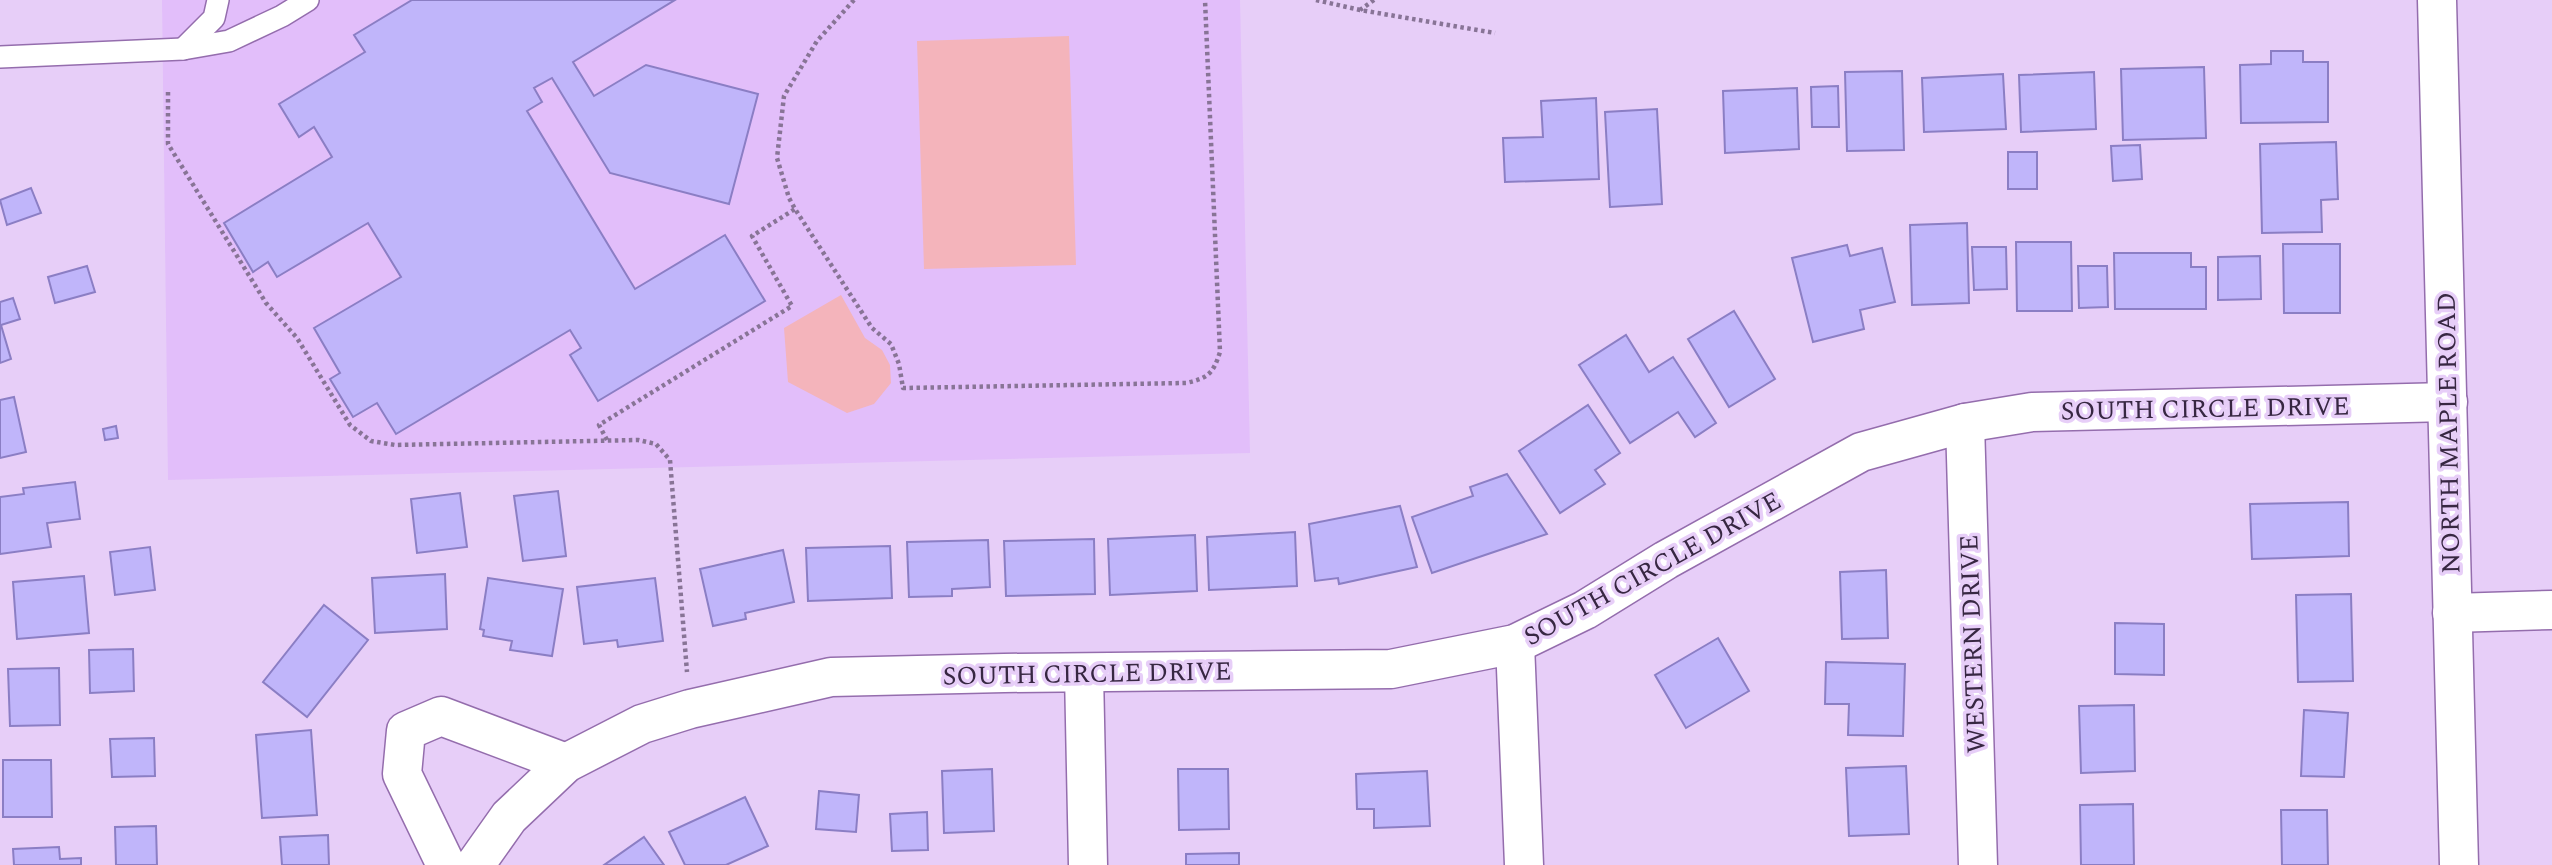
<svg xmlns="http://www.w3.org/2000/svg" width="2552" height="865" font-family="Spectral,serif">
	<rect width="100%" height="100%" fill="#e7cef8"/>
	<path fill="#e2befa" d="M162,0H1240L1250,453L168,480Z"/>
	<g fill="#f4b4bb">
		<path d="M1069,36L1076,265L924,269L917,41Z"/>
		<path d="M841,295L865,338L882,350L890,365L891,383L874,404L847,413L788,382L784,328Z"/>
	</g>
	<g fill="#c0b5fa" stroke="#8b7ec4" stroke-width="2">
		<path d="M412,0H675L573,62L594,96L646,65L758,94L729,204L610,173L552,78L534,88L542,102L527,111L635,289L725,235L765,301L598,401L570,355L581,348L570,330L396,434L377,403L353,417L330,379L340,373L314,328L401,277L368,223L277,277L268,262L253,272L224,223L332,157L314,127L299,137L279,104L365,52L354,35Z"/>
		<path d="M2271,51H2303V62H2328V122L2241,123L2240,65L2271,64Z"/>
		<path d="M2204,67L2206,138L2123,140L2121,69Z"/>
		<path d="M1902,71L1904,150L1847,151L1845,72Z"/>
		<path d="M2094,72L2096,129L2021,132L2019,75Z"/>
		<path d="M2003,74L2006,129L1924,132L1922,78Z"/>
		<path d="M1838,86L1839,127H1812L1811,87Z"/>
		<path d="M1797,88L1799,149L1725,153L1723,91Z"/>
		<path d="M1596,98L1599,179L1505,182L1503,138L1543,137L1541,101Z"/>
		<path d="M1657,109L1662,204L1610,207L1605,112Z"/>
		<path d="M2336,142L2338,199L2321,200L2322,232L2262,233L2260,144Z"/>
		<path d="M2140,145L2142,179L2113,181L2111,146Z"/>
		<rect x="2008" y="152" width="29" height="37"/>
		<path d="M31,188L41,213L7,225L0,200Z"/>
		<path d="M1967,223L1969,303L1912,305L1910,225Z"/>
		<path d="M2016,242H2071L2072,311H2017Z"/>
		<path d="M2283,244H2340V313H2284Z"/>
		<path d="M1847,245L1850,256L1882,248L1895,302L1860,310L1864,329L1813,342L1792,258Z"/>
		<path d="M1972,247H2006L2007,289L1974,290Z"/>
		<path d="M2114,253H2191V267H2206V309H2115Z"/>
		<path d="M2260,256L2261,299L2218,300V257Z"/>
		<path d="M87,266L95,292L55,303L48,277Z"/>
		<path d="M2078,266H2107L2108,307L2079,308Z"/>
		<path d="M13,298L20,319L1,325L11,359L0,363V302Z"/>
		<path d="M1734,311L1775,379L1729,407L1688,339Z"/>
		<path d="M1626,335L1649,372L1673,357L1716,423L1695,437L1678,412L1630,443L1579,365Z"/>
		<path d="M14,397L26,452L0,458V400Z"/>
		<path d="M1588,405L1620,453L1595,470L1605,484L1560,513L1519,451Z"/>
		<path d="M116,426L118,438L105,440L103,429Z"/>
		<path d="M1507,474L1547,534L1432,573L1412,517L1473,496L1470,487Z"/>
		<path d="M75,482L80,519L47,523L51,547L0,554V497L24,494L23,488Z"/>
		<path d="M558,491L566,556L523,561L514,496Z"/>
		<path d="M460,493L467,547L417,553L411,499Z"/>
		<path d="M2348,502L2349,556L2252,559L2250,504Z"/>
		<path d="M1400,506L1417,567L1339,584L1338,578L1315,581L1309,524Z"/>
		<path d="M1295,532L1297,586L1209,590L1207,537Z"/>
		<path d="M1195,535L1197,591L1110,595L1108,539Z"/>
		<path d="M1094,539L1095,594L1006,596L1004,541Z"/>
		<path d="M988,540L990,587L952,589V596L909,597L907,542Z"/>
		<path d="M890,546L892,598L808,601L806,548Z"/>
		<path d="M150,547L155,590L115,595L110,552Z"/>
		<path d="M783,550L794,602L745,613L746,619L713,626L700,569Z"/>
		<path d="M1886,570L1888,638L1842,639L1840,572Z"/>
		<path d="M445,574L447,629L375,633L372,578Z"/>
		<path d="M84,576L89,633L17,639L13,582Z"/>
		<path d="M488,578L563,589L552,656L510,650L512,641L483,636L484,630L480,629Z"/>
		<path d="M655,578L663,641L618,647L617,640L584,644L577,587Z"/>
		<path d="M2351,594L2353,681L2298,682L2296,595Z"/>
		<path d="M324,605L368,640L307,717L263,682Z"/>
		<path d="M2115,623L2164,624V675L2115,674Z"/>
		<path d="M1718,638L1749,691L1686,728L1655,675Z"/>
		<path d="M133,649L134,691L90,693L89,650Z"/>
		<path d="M1826,662L1905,664L1903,736L1848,735L1849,704H1825Z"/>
		<path d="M59,668L60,725L10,726L8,669Z"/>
		<path d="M2134,705L2135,771L2081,773L2079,706Z"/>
		<path d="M2304,710L2348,713L2344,777L2301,776Z"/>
		<path d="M311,730L317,815L262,818L256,735Z"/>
		<path d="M154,738L155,776L112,777L110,739Z"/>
		<path d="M3,760H51L52,817H3Z"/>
		<path d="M1906,766L1909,834L1849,836L1846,768Z"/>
		<path d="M992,769L994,831L944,833L942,771Z"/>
		<path d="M1178,769H1228L1229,829L1179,830Z"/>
		<path d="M1427,771L1430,826L1374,828V809H1357L1356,774Z"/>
		<path d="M819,791L859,795L856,832L816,829Z"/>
		<path d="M745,797L768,846L726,865H685L669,832Z"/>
		<path d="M2133,804L2134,865H2081L2080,805Z"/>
		<path d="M2281,810H2327L2328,865H2282Z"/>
		<path d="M927,812L928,850L892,851L890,814Z"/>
		<path d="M156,826L157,865H116L115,827Z"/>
		<path d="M328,835L329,865H282L280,837Z"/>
		<path d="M644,837L664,865H604Z"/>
		<path d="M59,847L60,859L81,858V865H14L13,849Z"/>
		<path d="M1239,853V865H1186V854Z"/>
	</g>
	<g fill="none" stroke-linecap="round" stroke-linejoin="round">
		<g stroke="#946dad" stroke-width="24">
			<g id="lane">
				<path d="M183,49L214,18L218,0"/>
				<path d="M0,57L183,49L229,41L282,16L308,0"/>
			</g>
		</g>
		<g stroke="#946dad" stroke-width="41">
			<g id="street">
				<path d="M1965,423L1978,865"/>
				<path d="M2452,613L2552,610"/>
				<path d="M1515,644L1524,865"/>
				<path d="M1084,673L1088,865"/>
				<path d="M446,865L402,774L406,731L441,716L566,763"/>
				<path d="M475,865L509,817L566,763L642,724L690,709L831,677L1004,673L1391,669L1515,644L1585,610L1666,560L1861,452L1965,423L2032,412L2448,402"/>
			</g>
		</g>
		<g stroke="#946dad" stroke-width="41">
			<path id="secondary" d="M2437,0L2459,865"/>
		</g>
		<g stroke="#887496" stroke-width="4.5" stroke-dasharray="3.5 3.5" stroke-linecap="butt">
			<path d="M854,0L817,41L784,96L777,158L789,198L795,209L872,328L891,344L899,364L903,388L1186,383C1208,378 1213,374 1220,352L1205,0"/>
			<path d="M1316,0L1360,10"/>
			<path d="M1374,0L1360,10L1495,33"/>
			<path d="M168,92V144L266,303L297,338L350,425L371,441L395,445L638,440L656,444L670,460L687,672"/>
			<path d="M607,440L599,425L792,306L752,236L795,209"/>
		</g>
		<use href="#lane" stroke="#fff" stroke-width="21"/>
		<use href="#street" stroke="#fff" stroke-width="38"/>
		<use href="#secondary" stroke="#fff" stroke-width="38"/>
	</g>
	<g text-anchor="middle" stroke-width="7" stroke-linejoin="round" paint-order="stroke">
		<g font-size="26" fill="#372742" stroke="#e7cef8">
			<text transform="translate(2205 408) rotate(-1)" y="9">SOUTH CIRCLE DRIVE</text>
			<text transform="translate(2448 433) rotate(-91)" y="9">NORTH MAPLE ROAD</text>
			<text transform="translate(1652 568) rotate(-29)" y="9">SOUTH CIRCLE DRIVE</text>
			<text transform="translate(1972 644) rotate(-92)" y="9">WESTERN DRIVE</text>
			<text transform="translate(1087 673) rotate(-1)" y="9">SOUTH CIRCLE DRIVE</text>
		</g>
	</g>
</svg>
